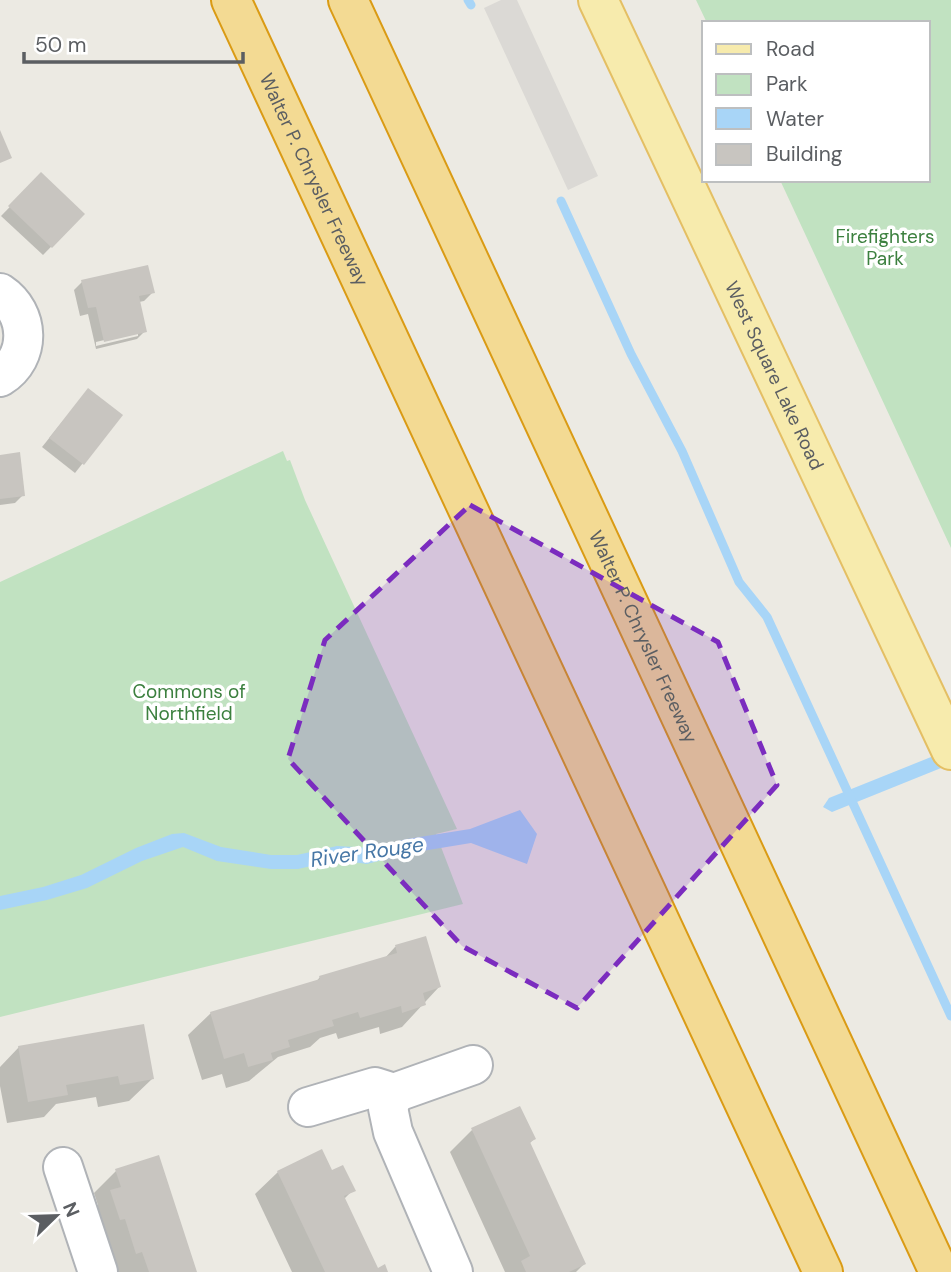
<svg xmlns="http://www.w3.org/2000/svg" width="951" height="1272" font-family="'DM Sans',sans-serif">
	<rect width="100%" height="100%" fill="#eceae3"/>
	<path fill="#dbd9d5" d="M501,0H517L598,176L568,190L484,8Z"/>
	<g fill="#c1e2c1">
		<path d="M696,0H951V548L780,180H928V23H707Z"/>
		<path d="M283,451L287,461L290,460L305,500L457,829L436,834L463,904L0,1017V582Z"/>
	</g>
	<g fill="#a8d5f7">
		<path d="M951,749V764L832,812L823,807L829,798Z"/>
		<path d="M520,810L537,834L527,864L471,843L410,853L367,864L338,860L298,869H271L217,861L183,847L142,861L87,888L47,900L0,910V896L43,887L81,875L136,848L172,834L184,833L221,847L271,855H297L337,846L372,848L407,839L470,829Z"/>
	</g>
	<g fill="#0003" fill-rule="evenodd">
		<path d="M41,175L83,214L43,255L1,216Z"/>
		<path d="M82,282L153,292L144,301L139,302L145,331L137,339L96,349L88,314L80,316L74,290ZM138,332V336L96,346V342Z"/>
		<path d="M88,390L120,416L75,473L42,447Z"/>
		<path d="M0,457L23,495L15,503L0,505Z"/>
		<path d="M424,938L439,987L402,1027L380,1034L379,1027L338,1039L336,1033L320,1038L310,1047L278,1057L249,1081L226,1088L222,1074L202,1080L188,1035L211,1013L315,983L320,977L384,959L395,947Z"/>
		<path d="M19,1047L152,1079L129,1101L98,1107L96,1097L56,1104L44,1117L7,1123L0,1086V1067Z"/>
		<path d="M472,1130L534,1139L529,1144L584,1264L576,1272H505L450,1152Z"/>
		<path d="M116,1171L195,1272H113L89,1214L98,1205L94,1193Z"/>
		<path d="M278,1172L331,1173L353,1190L343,1200L377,1270L386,1272H292L255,1194Z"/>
	</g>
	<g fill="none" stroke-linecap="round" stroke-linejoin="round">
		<g stroke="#a8d5f7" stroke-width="9">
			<path d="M468,0L471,5"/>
			<path d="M561,201L631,354L682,451L739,582L767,617L951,1016"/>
		</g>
	</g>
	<g fill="#c8c5c0">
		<path d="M0,130L12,158L0,163Z"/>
		<path d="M41,172L85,214L52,248L8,206Z"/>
		<path d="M148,265L155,293L139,296L147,332L104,342L96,307L88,308L81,280Z"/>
		<path d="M88,388L123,415L84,465L49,438Z"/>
		<path d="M20,452L25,496L0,499V455Z"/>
		<path d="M426,936L441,987L423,993L426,1005L402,1013L401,1006L360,1018L358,1012L332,1020L334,1026L288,1040L290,1047L271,1053L273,1060L248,1067L244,1053L224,1059L210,1012L320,979L319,976L397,953L395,945Z"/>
		<path d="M144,1024L154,1079L120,1085L118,1076L66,1085L68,1095L28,1102L18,1046Z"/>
		<path d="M520,1106L536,1139L530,1142L586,1264L569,1272H526L521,1261L530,1256L471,1128Z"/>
		<path d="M322,1149L332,1170L343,1165L356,1191L344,1196L378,1268L385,1264L388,1272H325L277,1171Z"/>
		<path d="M159,1155L197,1272H149L142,1252L136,1254L125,1219L120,1220L110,1190L121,1187L115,1169Z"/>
	</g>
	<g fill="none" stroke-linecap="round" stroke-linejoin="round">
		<g stroke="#b0b3b7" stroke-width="42">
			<g id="minor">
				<path d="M0,293C30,313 32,357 0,377"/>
				<path d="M308,1107L375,1087L394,1093"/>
				<path d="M63,1167L98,1272"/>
				<path d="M453,1272L393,1132L388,1108L394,1093L473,1065"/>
			</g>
		</g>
		<g stroke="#e4bf64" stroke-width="42">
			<g id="major">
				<path id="s1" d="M598,0L951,750"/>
			</g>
		</g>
		<g stroke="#da9b15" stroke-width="42">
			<g id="highway">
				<path id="s2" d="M231,0L823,1272"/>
				<path id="s3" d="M348,0L939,1272"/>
			</g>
		</g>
		<use href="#minor" stroke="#fff" stroke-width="38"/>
		<use href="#major" stroke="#f7ebad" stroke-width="38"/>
		<use href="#highway" stroke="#f3da93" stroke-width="38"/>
	</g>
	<path fill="#7b2cbf" fill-opacity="0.2" stroke="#7b2cbf" stroke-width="5" stroke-dasharray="14 9" stroke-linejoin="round" d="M470,505L718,642L777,785L577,1008L462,946L288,759L325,640Z"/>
	<g text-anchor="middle" stroke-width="7" stroke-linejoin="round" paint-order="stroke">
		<g font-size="19" fill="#5b5e62" stroke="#fff">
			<text dy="7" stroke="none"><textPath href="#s2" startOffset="198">Walter P. Chrysler Freeway</textPath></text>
			<text dy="7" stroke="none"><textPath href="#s1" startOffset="415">West Square Lake Road</textPath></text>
			<text dy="7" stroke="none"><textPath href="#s3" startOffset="702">Walter P. Chrysler Freeway</textPath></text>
		</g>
		<g font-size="19" fill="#3c803f" stroke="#fff">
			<text x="885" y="243">Firefighters<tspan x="885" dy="22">Park</tspan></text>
			<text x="189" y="698">Commons of<tspan x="189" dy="22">Northfield</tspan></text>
		</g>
		<g font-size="21" font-style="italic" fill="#4777a6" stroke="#fff">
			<text transform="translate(367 852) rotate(-8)" y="7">River Rouge</text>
		</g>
	</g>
	<rect x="702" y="21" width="228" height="161" fill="#ffffff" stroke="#bdbfc0" stroke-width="2"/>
	<rect x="716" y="44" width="35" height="10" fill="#f7ebad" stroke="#bdbfc0" stroke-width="2"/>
	<text x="766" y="56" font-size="21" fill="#5b5e62">Road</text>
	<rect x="716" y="74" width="35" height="21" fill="#c1e2c1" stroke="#bdbfc0" stroke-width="2"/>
	<text x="766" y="91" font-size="21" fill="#5b5e62">Park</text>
	<rect x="716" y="108" width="35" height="21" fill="#a8d5f7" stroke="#bdbfc0" stroke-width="2"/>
	<text x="766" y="126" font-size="21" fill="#5b5e62">Water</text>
	<rect x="716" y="144" width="35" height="21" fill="#c8c5c0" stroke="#bdbfc0" stroke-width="2"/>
	<text x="766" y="161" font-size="21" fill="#5b5e62">Building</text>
	<g transform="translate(56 1216) rotate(67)" stroke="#ffffff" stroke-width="5" paint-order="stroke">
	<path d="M0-5L12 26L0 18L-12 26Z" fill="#5b5e62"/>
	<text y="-10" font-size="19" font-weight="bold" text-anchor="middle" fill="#5b5e62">N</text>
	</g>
	<path d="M24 52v10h219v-10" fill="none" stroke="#5b5e62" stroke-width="3.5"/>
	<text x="35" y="52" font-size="21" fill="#5b5e62" stroke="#ffffff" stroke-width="5" paint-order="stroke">50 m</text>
</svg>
